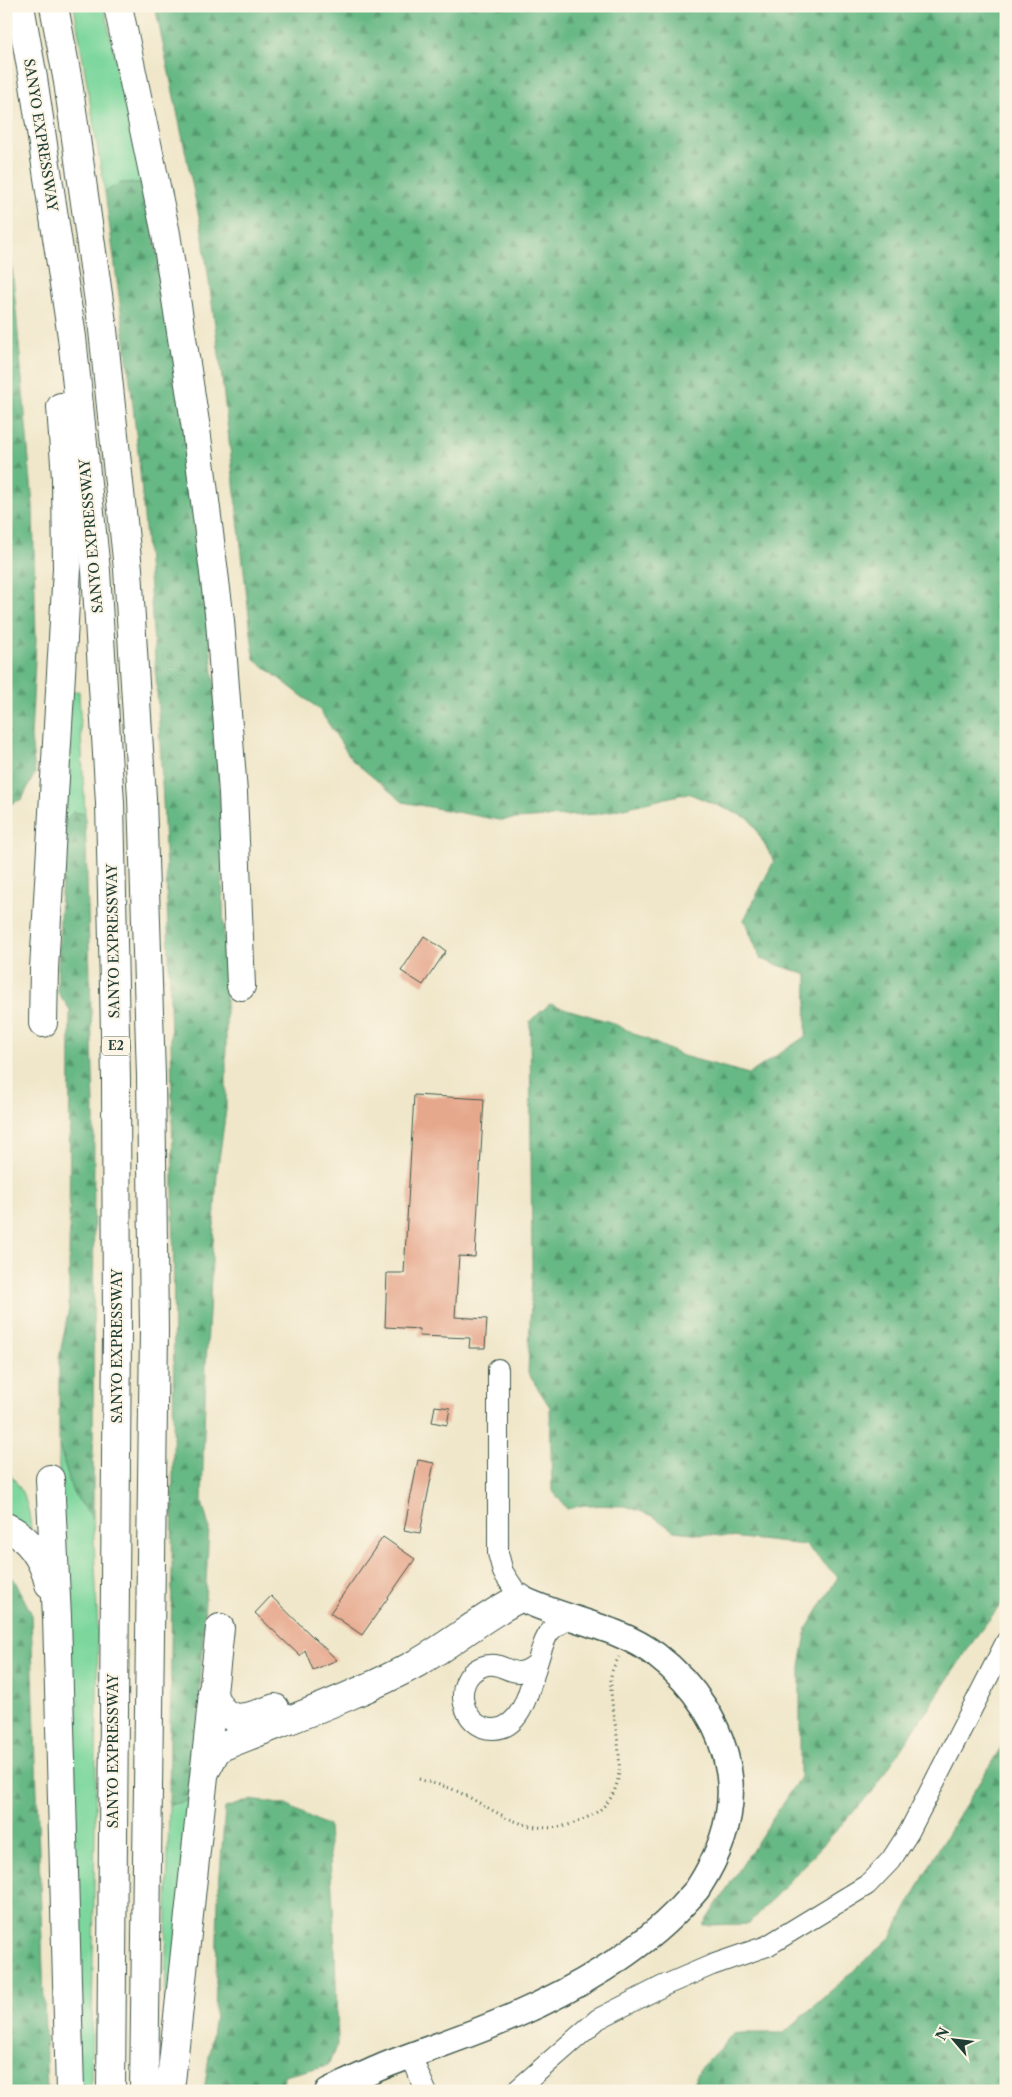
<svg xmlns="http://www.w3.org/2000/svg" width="1012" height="2097" font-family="'Libre Caslon Text',serif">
	<defs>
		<pattern id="forest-firs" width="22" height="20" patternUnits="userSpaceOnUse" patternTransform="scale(1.25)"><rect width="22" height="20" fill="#66b884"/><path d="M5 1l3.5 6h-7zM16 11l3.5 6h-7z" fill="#53976d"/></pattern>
	</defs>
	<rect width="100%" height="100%" fill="#fcf5e5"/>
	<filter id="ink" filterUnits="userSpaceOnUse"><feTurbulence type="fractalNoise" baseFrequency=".02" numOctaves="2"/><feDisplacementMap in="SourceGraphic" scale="10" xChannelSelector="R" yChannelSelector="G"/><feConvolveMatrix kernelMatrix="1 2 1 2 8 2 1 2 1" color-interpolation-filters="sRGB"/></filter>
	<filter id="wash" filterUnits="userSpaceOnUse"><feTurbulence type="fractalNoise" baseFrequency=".0096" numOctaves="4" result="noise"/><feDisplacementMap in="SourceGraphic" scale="20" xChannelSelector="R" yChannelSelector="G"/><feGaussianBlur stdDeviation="1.12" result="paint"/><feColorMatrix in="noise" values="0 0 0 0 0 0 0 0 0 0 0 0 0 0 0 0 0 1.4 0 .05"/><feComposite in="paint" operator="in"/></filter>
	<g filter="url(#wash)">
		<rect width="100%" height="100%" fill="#f0e7ca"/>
		<g fill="#7dd79d" stroke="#4e8a68">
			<path d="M74,6H104L143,183H121L105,192Z"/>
			<path d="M79,691L85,814L73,812L64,823L71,692Z"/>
			<path d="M59,1445L73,1493L93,1518L98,1633L91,2091H79L59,1475Z"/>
			<path d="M6,1470C23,1488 29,1504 31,1529L6,1517Z"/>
			<path d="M194,1799L164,2063L169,1805Z"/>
		</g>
		<g fill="url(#forest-firs)" stroke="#427a5c">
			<path d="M155,6H1006V1598L978,1634L873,1791L749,1924L703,1925L800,1777V1666L807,1628L838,1577L805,1545L674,1531L653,1516L626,1506L584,1505L567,1509L552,1490L550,1407L528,1373L532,1275L530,1021L550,1004L610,1022L683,1056L749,1074L806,1036L807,975L761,959L744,920L774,861L750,819L688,793L598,814L499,820L403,802L352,760L319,709L254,659L220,361L202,231Z"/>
			<path d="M121,183H143L162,275L185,412L217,708L226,1000V1110L217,1173L206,1364L202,1502L209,1527L194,1799L169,1805C175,1365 182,922 141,482C132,385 118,289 105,192Z"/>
			<path d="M6,230L13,276L33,506L36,641L31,737L35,773L22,799L6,806Z"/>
			<path d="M73,812L85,814L94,1106L93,1518L73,1493L59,1445V1359L69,1308L70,1010L57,991L64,823Z"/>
			<path d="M6,1574L14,1579L31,1613L47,2091H6Z"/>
			<path d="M1006,1739V2091H689L701,2067L735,2033H784L891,1937L942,1843Z"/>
			<path d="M251,1800L286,1805L328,1826L334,1923L338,2043L328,2065L284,2076L283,2091H204L215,2015L218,1901L225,1808Z"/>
		</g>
		<g id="blocks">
			<g fill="#e6a88d">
				<path d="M424,936L446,951L423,985L401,971Z"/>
				<path d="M414,1095L484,1099L475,1257L459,1256L455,1317L487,1319L485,1348H469L470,1338L419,1336L420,1329L385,1327L387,1273H404Z"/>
				<path d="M435,1406L450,1408L447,1425L432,1422Z"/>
				<path d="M418,1460L434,1463L420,1533L404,1530Z"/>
				<path d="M383,1537L415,1559L362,1635L330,1613Z"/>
				<path d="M271,1596L313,1637L337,1660L313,1670L305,1650L300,1656L255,1613Z"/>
			</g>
		</g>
	</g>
	<g filter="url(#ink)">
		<use href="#blocks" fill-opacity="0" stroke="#3e564a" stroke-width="1"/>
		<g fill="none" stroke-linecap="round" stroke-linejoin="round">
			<g stroke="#3e564a" stroke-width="22">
				<g id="minor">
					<path d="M498,1369V1553L503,1572L520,1598"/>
					<path d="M536,1664C511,1685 505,1657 481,1667C450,1680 462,1730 494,1729C532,1728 532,1658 549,1633C555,1625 563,1622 571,1618"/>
					<path d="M411,2056L426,2091"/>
					<path d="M516,2091L598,2019L663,1986L712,1965L767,1946L867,1885L891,1860L909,1832L1006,1642"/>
				</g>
			</g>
			<g stroke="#3e564a" stroke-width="28">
				<path id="tertiary" d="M328,2091C348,2082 367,2073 386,2065C429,2048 474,2034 516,2015C573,1990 638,1953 681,1907C686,1901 693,1895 698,1888C720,1854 735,1814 729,1773C722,1725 694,1684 656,1655C616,1625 564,1620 520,1598"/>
			</g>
			<g stroke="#3e564a" stroke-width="30">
				<g id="motorway">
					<path d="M20,6L33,78L72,337L96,571L110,803L116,1079L117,1331L111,2091"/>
					<path d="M54,6L68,82L103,330L128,569L142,798L151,1075L154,1331L144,2091"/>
					<path d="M118,6L166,234L196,429L220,621L233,793L241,986"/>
					<path d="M43,1023L44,969L67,569L66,478L61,407"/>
					<path d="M50,1479L57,1617L70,2091"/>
					<path d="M6,1527C30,1538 43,1559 49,1584"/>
					<path d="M212,1692C225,1729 246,1718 275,1708"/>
					<path d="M206,1770L216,1751L221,1747C287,1720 355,1697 417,1663C453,1643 483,1616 520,1598"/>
					<path d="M170,2091L220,1628"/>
				</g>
			</g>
			<path stroke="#3e564a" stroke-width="3" stroke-dasharray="1 4" stroke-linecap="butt" d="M419,1779C430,1783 442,1785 452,1789C478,1800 503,1820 531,1826C552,1830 567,1827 586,1818C644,1792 608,1725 611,1678C611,1670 616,1663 619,1657"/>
			<use href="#minor" stroke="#fff" stroke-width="20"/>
			<use href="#tertiary" stroke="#fff" stroke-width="25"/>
			<use href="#motorway" stroke="#fff" stroke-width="28"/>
		</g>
	</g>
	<g text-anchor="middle" stroke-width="4" stroke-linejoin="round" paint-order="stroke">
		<rect fill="#fcf5e5" stroke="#617469" stroke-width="1" x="102" y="1036.5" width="28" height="19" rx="4"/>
		<g font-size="12" font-weight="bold" fill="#1f3d34">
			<text x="116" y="1050">E2</text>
		</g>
		<g font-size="14" fill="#1f3d34" stroke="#fcf5e5">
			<text transform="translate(41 135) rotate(81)" y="5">SANYO EXPRESSWAY</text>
			<text transform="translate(91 536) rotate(-95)" y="5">SANYO EXPRESSWAY</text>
			<text transform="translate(113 941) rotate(-91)" y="5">SANYO EXPRESSWAY</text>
			<text transform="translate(117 1346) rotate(-90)" y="5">SANYO EXPRESSWAY</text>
			<text transform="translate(113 1751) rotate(-90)" y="5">SANYO EXPRESSWAY</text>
		</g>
	</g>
	<rect width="1012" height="2097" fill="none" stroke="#fcf5e5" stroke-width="25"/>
	<g transform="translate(954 2040) rotate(298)" stroke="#fcf5e5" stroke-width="4" paint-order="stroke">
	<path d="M0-4L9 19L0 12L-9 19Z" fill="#1f3d34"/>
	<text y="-8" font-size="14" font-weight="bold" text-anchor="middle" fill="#1f3d34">N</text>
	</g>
</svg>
